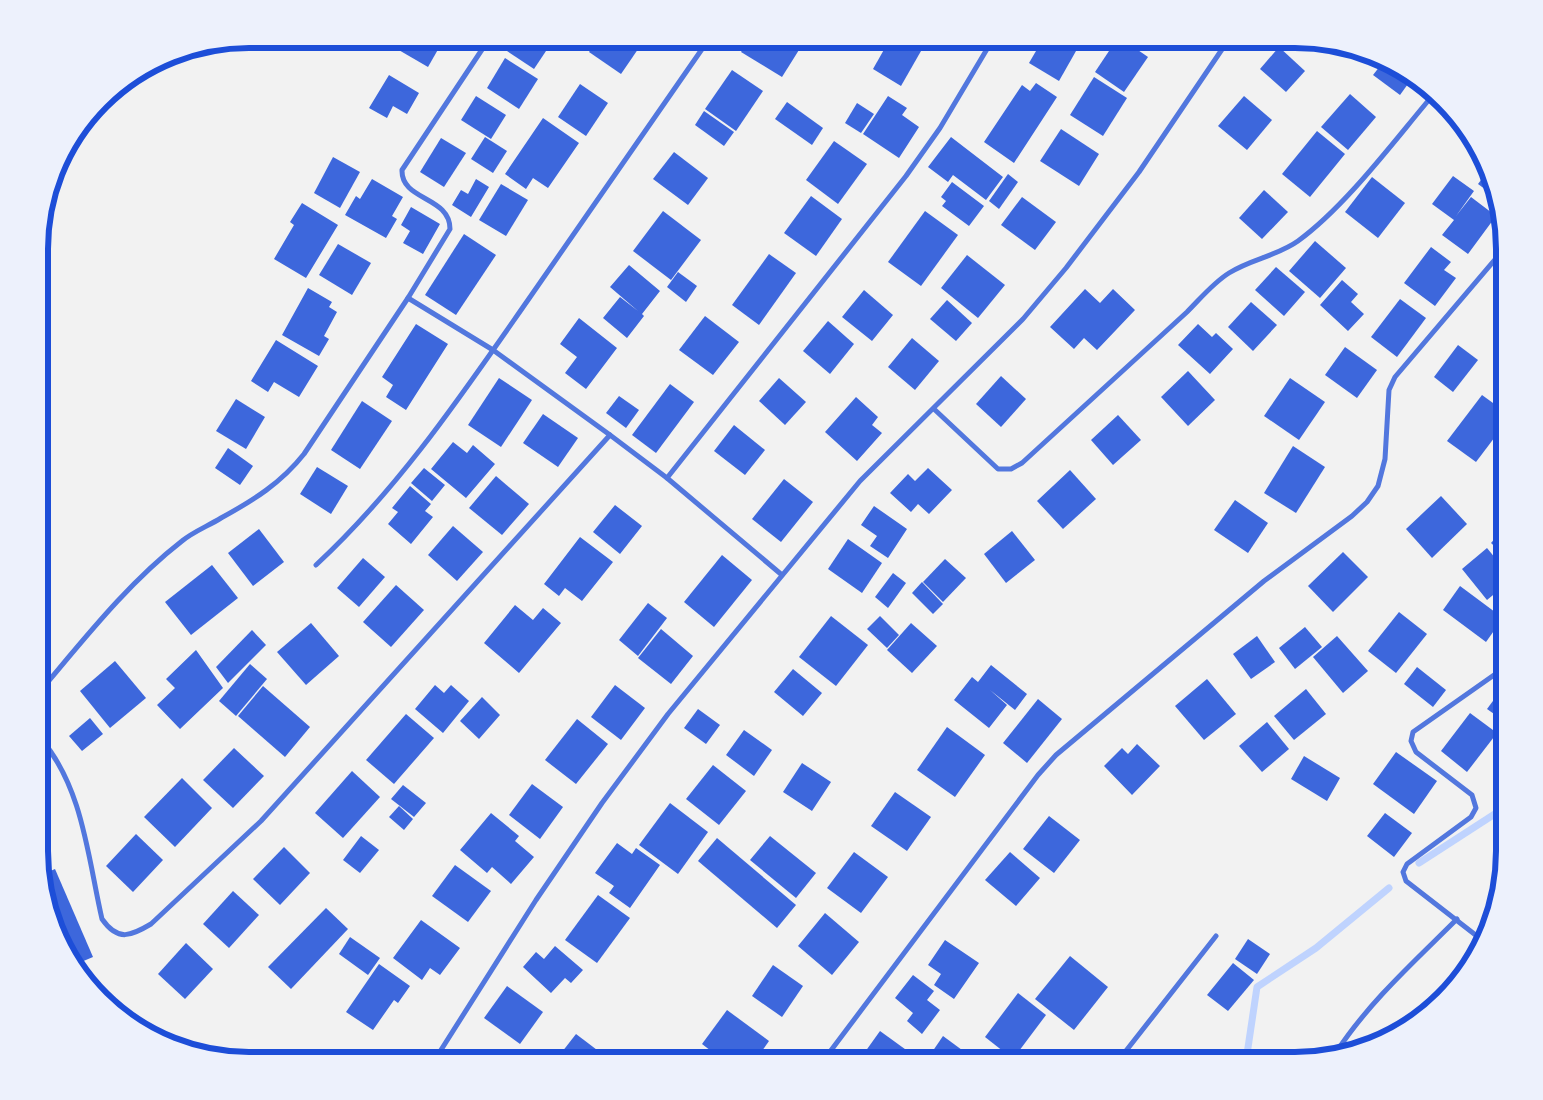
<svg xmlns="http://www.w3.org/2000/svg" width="1543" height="1100" font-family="'Fira Sans Condensed',sans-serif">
	<rect width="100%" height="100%" fill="#f2f2f2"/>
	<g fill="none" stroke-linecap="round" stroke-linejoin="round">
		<g stroke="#bfd3fe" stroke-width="7">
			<path d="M1419,863L1504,808"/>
			<path d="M1246,1061L1257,987L1316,948L1389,888"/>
		</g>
	</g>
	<g fill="#3d67dc">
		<path d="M403,39H444L428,67L397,49Z"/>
		<path d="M514,39H554L534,69L507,51Z"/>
		<path d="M598,39H645L621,74L589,52Z"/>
		<path d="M749,39H799L804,42L782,77L741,52Z"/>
		<path d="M836,39H864L857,51Z"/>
		<path d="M890,39H899L921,51L901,86L873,69Z"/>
		<path d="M1043,39H1072L1080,44L1059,81L1029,63Z"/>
		<path d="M1117,39H1122L1148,57L1124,92L1095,72Z"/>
		<path d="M1144,39H1162L1157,48Z"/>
		<path d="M1315,41L1331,44H1334L1328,52Z"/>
		<path d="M1279,47L1305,71L1286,92L1260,69Z"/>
		<path d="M505,58L538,79L519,109L487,88Z"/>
		<path d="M1384,61L1413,77L1400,95L1373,75Z"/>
		<path d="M732,70L763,91L736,131L705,109Z"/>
		<path d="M389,75L419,93L407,114L393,106L387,118L369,108Z"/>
		<path d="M1094,77L1127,98L1103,136L1070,115Z"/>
		<path d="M1036,83L1057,97L1014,163L984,142L1022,85L1030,91Z"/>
		<path d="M580,84L608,103L586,136L558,117Z"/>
		<path d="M1350,94L1376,117L1348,150L1321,127Z"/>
		<path d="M476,96L506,115L491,139L461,120Z"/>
		<path d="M888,96L907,108L902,115L919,127L899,158L863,134Z"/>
		<path d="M1244,96L1272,120L1247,150L1218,126Z"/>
		<path d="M787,102L823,128L812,145L775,119Z"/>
		<path d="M857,103L874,114L861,133L845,123Z"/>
		<path d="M704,111L734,132L724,146L695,125Z"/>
		<path d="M543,118L579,143L548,188L533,178L526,189L505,174Z"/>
		<path d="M1061,129L1099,154L1079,186L1040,161Z"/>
		<path d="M1317,131L1345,154L1310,197L1282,174Z"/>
		<path d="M485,137L507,151L493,173L471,159Z"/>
		<path d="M951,137L1003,177L986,200L953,175L948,182L928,167Z"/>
		<path d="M441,138L466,153L444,187L420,172Z"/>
		<path d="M834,141L867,164L838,204L806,180Z"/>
		<path d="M674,152L708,178L688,205L653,179Z"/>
		<path d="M333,157L360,172L340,208L314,193Z"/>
		<path d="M1487,172L1493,195L1478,184Z"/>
		<path d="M1008,174L1018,182L999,209L989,201Z"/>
		<path d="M1453,176L1474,191L1456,216L1471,197L1496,216L1468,254L1442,235L1454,220L1432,204Z"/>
		<path d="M1372,177L1405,203L1378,238L1345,212Z"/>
		<path d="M372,179L403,197L392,216L397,219L386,238L345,215L356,196L360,199Z"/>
		<path d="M476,179L489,187L471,217L452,205L461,190L468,194Z"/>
		<path d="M952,182L984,206L969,226L942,206L946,201L941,197Z"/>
		<path d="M501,184L528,200L506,236L479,220Z"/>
		<path d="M1264,190L1288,212L1262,239L1239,218Z"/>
		<path d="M811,196L842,219L816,256L784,233Z"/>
		<path d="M1022,197L1056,222L1035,250L1001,225Z"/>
		<path d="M302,203L338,225L306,278L274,259L294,225L290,222Z"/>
		<path d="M411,207L440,224L423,254L403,243L410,231L401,225Z"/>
		<path d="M663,211L701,240L671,280L633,251Z"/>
		<path d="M925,211L958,235L921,286L888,262Z"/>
		<path d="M464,234L496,255L456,315L425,295Z"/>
		<path d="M1315,241L1346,268L1320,298L1289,271Z"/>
		<path d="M338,244L371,263L352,295L319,275Z"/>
		<path d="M1431,247L1451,262L1444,270L1456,278L1435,306L1404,283Z"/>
		<path d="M769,254L796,273L759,325L732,305Z"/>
		<path d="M967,255L1005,285L978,318L941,288Z"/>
		<path d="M629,265L660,291L642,314L644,316L627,338L603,318L620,297L638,311L610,287Z"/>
		<path d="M1276,267L1305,292L1284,316L1255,290Z"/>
		<path d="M678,272L697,286L686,302L667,287Z"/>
		<path d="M1342,280L1358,294L1351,302L1364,314L1348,331L1320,305Z"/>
		<path d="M308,288L332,302L329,307L337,312L324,336L329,339L319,356L282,335Z"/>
		<path d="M1085,289L1100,303L1113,289L1135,310L1097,350L1084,338L1074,349L1050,327Z"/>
		<path d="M864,290L893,315L872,341L842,317Z"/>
		<path d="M1400,299L1426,318L1397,357L1371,337Z"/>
		<path d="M947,300L972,323L956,341L930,319Z"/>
		<path d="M1251,302L1277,325L1253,351L1228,327Z"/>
		<path d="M705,316L739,342L713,375L679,350Z"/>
		<path d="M579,318L617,348L586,389L565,373L577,357L560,344Z"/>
		<path d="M828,321L854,344L830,374L803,351Z"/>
		<path d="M416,324L448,344L406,410L386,397L393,385L382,377Z"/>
		<path d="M1198,324L1212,337L1216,333L1233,349L1210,374L1178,345Z"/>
		<path d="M912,338L939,361L915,390L888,367Z"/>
		<path d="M276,340L318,366L299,397L274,382L268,392L251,381Z"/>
		<path d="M1458,345L1478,360L1453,392L1434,377Z"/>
		<path d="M1345,347L1377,370L1357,398L1325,375Z"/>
		<path d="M1504,348V369L1494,362Z"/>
		<path d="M1188,371L1215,400L1188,426L1161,397Z"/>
		<path d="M1001,376L1026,399L1001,427L976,404Z"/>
		<path d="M499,378L532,400L501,447L468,425Z"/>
		<path d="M779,378L806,402L785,425L759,401Z"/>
		<path d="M1290,378L1325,402L1299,440L1264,416Z"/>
		<path d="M670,384L694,402L656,453L632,435Z"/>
		<path d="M1482,395L1504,411V425L1476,462L1447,441Z"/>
		<path d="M619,396L639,410L626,428L606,413Z"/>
		<path d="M856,397L878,417L872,425L882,433L857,461L825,432Z"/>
		<path d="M236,399L265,417L246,449L216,431Z"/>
		<path d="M362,401L392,421L360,469L331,450Z"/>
		<path d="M543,414L578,438L558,467L523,443Z"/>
		<path d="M1118,415L1141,440L1113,465L1091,440Z"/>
		<path d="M734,425L765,450L745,475L714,451Z"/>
		<path d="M453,442L467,453L473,445L495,464L466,498L431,469Z"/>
		<path d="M1293,446L1325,467L1296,513L1264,493Z"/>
		<path d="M228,448L253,466L240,485L215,468Z"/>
		<path d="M317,467L348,486L331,514L300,494Z"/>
		<path d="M424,468L445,485L432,501L411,483Z"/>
		<path d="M928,468L952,490L929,514L918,504L911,512L890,493L908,474L915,481Z"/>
		<path d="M1070,470L1096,499L1063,529L1037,501Z"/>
		<path d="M496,476L529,504L502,535L469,508Z"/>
		<path d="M784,479L813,502L781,542L752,519Z"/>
		<path d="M410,486L431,504L425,511L433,517L411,544L388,524L398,512L392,508Z"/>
		<path d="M1441,496L1467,524L1432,558L1406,529Z"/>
		<path d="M1235,500L1268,523L1248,553L1214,530Z"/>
		<path d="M615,505L642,526L620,554L593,532Z"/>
		<path d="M874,506L907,529L888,558L870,546L877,536L861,525Z"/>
		<path d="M453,526L483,552L457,581L428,555Z"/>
		<path d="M1504,528V555L1491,543Z"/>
		<path d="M259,529L284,562L253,586L228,553Z"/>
		<path d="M1012,531L1035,560L1006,583L984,554Z"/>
		<path d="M580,537L613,562L582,601L565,588L559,596L544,584Z"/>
		<path d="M848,539L882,563L862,593L828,569Z"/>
		<path d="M1487,548L1504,569V586L1487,600L1462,569Z"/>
		<path d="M1343,552L1368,577L1333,612L1308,586Z"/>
		<path d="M722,555L752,580L714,627L684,602Z"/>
		<path d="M363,558L385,577L359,607L337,588Z"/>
		<path d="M945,559L966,578L943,602L923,582Z"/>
		<path d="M212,565L238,598L191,635L165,602Z"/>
		<path d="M893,573L906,583L888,608L875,597Z"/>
		<path d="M922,582L943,604L933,614L912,593Z"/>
		<path d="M396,585L424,610L391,647L363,622Z"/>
		<path d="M1460,586L1503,618L1486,642L1443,610Z"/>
		<path d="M648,603L667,618L638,656L619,640Z"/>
		<path d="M515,605L533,620L543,608L561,623L519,673L484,643Z"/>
		<path d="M1399,612L1427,634L1396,673L1368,651Z"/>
		<path d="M831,616L868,645L836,686L799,657Z"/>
		<path d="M880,616L899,635L887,648L867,629Z"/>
		<path d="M311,623L339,656L306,685L277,652Z"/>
		<path d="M911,623L937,646L912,673L887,650Z"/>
		<path d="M1305,627L1322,647L1295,669L1279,648Z"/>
		<path d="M661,629L693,656L671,684L638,658Z"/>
		<path d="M252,630L266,645L228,683L216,667Z"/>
		<path d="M1257,636L1275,662L1251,679L1233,654Z"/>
		<path d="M1337,636L1368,671L1343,693L1313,657Z"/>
		<path d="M196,650L223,688L180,729L157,705L175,688L166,679Z"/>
		<path d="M115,661L146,698L110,728L80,691Z"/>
		<path d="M250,664L267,679L236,716L219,701Z"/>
		<path d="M991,665L1027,694L1015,710L990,690L1007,705L989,728L954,700L972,677L978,682Z"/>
		<path d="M1417,667L1446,690L1433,707L1404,684Z"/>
		<path d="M793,669L822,693L803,716L774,692Z"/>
		<path d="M1207,679L1236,714L1204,740L1175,706Z"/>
		<path d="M435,685L444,693L451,685L469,701L443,733L415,709Z"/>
		<path d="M615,685L645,708L621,740L591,717Z"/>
		<path d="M263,686L310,727L285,757L238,716Z"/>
		<path d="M1504,686V721L1487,709Z"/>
		<path d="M1306,689L1326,714L1294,740L1274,716Z"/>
		<path d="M482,697L500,715L479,739L460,721Z"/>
		<path d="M1038,699L1062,719L1027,763L1003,743Z"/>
		<path d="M698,709L720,725L706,744L684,728Z"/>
		<path d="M1470,713L1497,733L1467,772L1441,751Z"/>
		<path d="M406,714L434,738L394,784L366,760Z"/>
		<path d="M90,718L103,734L82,751L69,736Z"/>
		<path d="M577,719L608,744L576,784L545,760Z"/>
		<path d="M1267,722L1289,749L1262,772L1239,746Z"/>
		<path d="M947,727L985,755L955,797L917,770Z"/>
		<path d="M744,730L772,750L754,776L726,755Z"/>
		<path d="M1137,744L1160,766L1132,795L1104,766L1122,748L1128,754Z"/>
		<path d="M234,748L264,776L233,808L203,780Z"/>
		<path d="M1396,752L1437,781L1414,814L1373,784Z"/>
		<path d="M1304,756L1340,778L1327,801L1291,779Z"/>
		<path d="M802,763L831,782L812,811L783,792Z"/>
		<path d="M713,765L746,791L719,825L686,799Z"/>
		<path d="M352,771L380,797L343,838L315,813Z"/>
		<path d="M182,778L212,808L175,847L144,817Z"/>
		<path d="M532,784L563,807L540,839L509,815Z"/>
		<path d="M403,785L426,803L414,817L391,799Z"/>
		<path d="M895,792L931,817L907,851L871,826Z"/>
		<path d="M670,803L708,832L678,874L639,845Z"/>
		<path d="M399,806L413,819L404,830L389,817Z"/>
		<path d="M491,813L519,836L515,841L534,857L511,884L492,867L487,873L460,850Z"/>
		<path d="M1385,813L1412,833L1394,857L1367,836Z"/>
		<path d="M1049,816L1080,840L1054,873L1023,849Z"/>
		<path d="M136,834L163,860L133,892L106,866Z"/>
		<path d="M361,836L379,850L360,873L343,860Z"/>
		<path d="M770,836L816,873L796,898L750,860Z"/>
		<path d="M717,838L796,905L777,928L698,861Z"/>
		<path d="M617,843L632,854L636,848L660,865L630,908L609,893L614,886L595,873Z"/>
		<path d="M284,847L310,873L280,905L253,879Z"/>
		<path d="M854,852L888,877L861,913L827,888Z"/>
		<path d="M1010,852L1040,878L1016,906L985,880Z"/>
		<path d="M455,865L491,891L468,922L432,896Z"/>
		<path d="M55,869L93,957L74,965L67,956L41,879V875Z"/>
		<path d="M233,891L259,915L229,948L203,924Z"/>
		<path d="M598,895L630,918L597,963L565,940Z"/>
		<path d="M326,908L348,929L291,989L268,967Z"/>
		<path d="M825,913L859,942L832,975L798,946Z"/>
		<path d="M421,920L460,948L440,975L430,968L422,980L393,958Z"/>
		<path d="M350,937L380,958L368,975L339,954Z"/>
		<path d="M1248,939L1270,954L1257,974L1235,959Z"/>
		<path d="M945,940L979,963L954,999L934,985L941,974L928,965Z"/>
		<path d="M186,943L213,969L185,999L158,974Z"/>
		<path d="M555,946L583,970L571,983L565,978L551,993L523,967L536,952L544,959Z"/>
		<path d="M1070,956L1108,987L1074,1030L1035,999Z"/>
		<path d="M1233,963L1254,980L1228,1011L1207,995Z"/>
		<path d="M379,964L410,986L398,1003L394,1000L373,1030L346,1012Z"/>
		<path d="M773,965L803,986L782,1017L752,996Z"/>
		<path d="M913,975L934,991L927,1000L940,1010L922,1034L907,1021L913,1013L895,998Z"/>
		<path d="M1457,978L1460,980L1448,990L1447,989Z"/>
		<path d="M507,986L543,1012L520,1044L484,1018Z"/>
		<path d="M1018,993L1046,1015L1013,1059L985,1037Z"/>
		<path d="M727,1010L769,1041L755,1061H724L702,1044Z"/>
		<path d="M880,1031L909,1052L902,1061H862L860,1059Z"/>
		<path d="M576,1034L605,1056L602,1061H555Z"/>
		<path d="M943,1036L962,1050L955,1061H926Z"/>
		<path d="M319,1050L336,1061H312Z"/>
	</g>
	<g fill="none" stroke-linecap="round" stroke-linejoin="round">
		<g stroke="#5277de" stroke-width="5">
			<path d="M408,298L493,350L610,435L667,478L782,575"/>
			<path d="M934,409L998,469H1011L1022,463L1187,312C1201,298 1213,283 1229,273C1251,259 1277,256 1298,241C1346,206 1394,141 1433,95"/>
			<path d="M667,478L906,176L940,128L993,39"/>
			<path d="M316,565C400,487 463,393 528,300C588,213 649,126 709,39"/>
			<path d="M41,690C85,638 128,583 182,541C193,532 208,526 221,518C254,500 281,483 304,454L408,298L450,229C450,196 401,201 402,170L489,39"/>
			<path d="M41,739C83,788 88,858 102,919C118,942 131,936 151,924L261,821L610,435"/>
			<path d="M1482,940L1406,881L1403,872L1407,864L1471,817L1476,808L1472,795L1416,752L1411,741L1413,732L1504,668"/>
			<path d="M1337,1051C1370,1001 1415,961 1457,919"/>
			<path d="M434,1061L536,900L602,803L668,714L860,481L1023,319L1066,268L1139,172L1229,39"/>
			<path d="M823,1061L1038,775L1056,755L1264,581L1352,516L1367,502L1378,486L1385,459L1389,390L1395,377L1504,249"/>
			<path d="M1118,1061L1216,936"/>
		</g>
	</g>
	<path d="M0 0H1543V1100H0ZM249 48H1295A201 201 0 0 1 1496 249V851A201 201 0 0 1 1295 1052H249A201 201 0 0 1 48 851V249A201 201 0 0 1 249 48Z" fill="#edf1fc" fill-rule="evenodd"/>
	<path fill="none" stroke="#1d4ed8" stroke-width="6" d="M249 48H1295A201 201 0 0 1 1496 249V851A201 201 0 0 1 1295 1052H249A201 201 0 0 1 48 851V249A201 201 0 0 1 249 48Z"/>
</svg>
